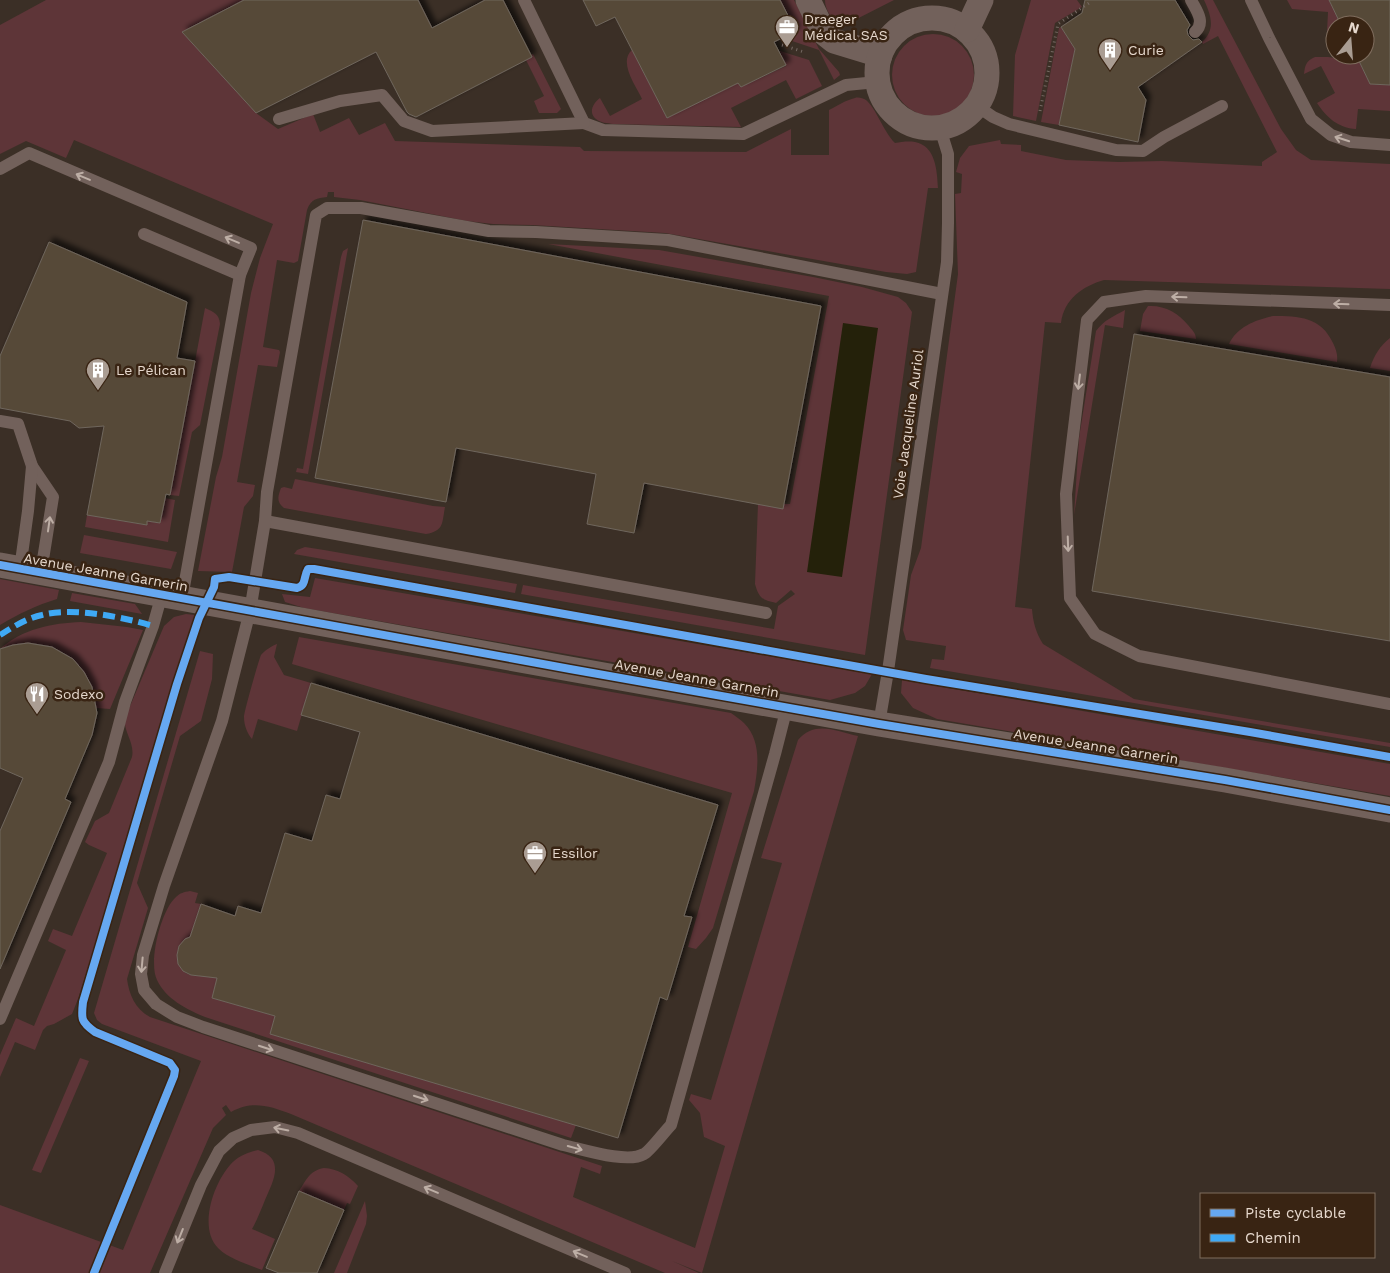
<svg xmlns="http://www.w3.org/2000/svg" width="1390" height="1273" font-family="'Work Sans',sans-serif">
	<defs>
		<filter id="shadow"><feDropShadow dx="4.5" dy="-4.5" stdDeviation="2.5" flood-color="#0009"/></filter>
	</defs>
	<rect width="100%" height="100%" fill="#3b2f26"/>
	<g fill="#5e3538" fill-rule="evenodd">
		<path d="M46,0H244L182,32L256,113L278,129L313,114L320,132L349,118L359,135L385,123L395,141L580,147L584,151L746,152L791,129V155H829V110C837,106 846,100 855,98C858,97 863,98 866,100C876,108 883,131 895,143C901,142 908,141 915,142C936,146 937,171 938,188H928L916,272L907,274L886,272L665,233L532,225L493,224L467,221L360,200L334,197V192H328L327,197C317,198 311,199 307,210L298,261L294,263L277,260L263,347L279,350L280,352L277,367L258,365L237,482L255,485L253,496L244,507L232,572L198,571L216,477L222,457L251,293L260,258L273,224L74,140L66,158L26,141L0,154V25Z"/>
		<path d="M780,0H794L819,49L839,72L840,75L834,80L819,50L783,38Z"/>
		<path d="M825,0H894L839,28C833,19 825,11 825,0Z"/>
		<path d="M1031,0H1077L1082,7L1055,23L1036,121L1013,116L1015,55Z"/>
		<path d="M1204,0H1213L1281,129L1296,150L1311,160L1390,164V289L1104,280C1083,286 1064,299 1061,323L1045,322L1015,607L1032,609C1033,622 1036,633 1043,644L1134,699L1390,743V747L930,668L932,659L944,660L946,646L906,640L903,630L911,575L921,548L958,274L955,194L961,193L962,174L956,172L960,158L969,146L1000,140L1001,144L1021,145V151L1066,160L1119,162L1162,161L1262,166V162L1277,152L1218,36L1203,44L1202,42C1216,30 1211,15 1204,0Z"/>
		<path d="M1287,0H1329L1341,25H1335V34L1327,32L1328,12L1292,9Z"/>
		<path d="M1061,27L1075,49L1059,125L1041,122L1059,28Z"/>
		<circle cx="933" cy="75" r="41"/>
		<path d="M632,50L667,118L738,83L741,87L786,66L779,53L780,51L809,60L822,86L796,99L786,80L731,108L741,127L613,124C608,123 600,123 596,119C588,113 593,103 600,98L610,116L642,99C636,86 618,62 632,50Z"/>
		<path d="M533,54L561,109L557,113H539L534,101L544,96L526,60L532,57L531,55Z"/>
		<path d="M1315,57H1328L1359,61L1370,84L1390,85V111L1358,109L1356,129C1338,128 1326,117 1317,103L1335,93L1321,66L1304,74C1305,65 1306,61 1315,57Z"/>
		<path d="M548,244L659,250L813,277L862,287L898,297L906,303L912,312L865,655L521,594L523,585L774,629L778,606L795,594L791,590L776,603C762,600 759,598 755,584L758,504H790L829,296Z"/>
		<path d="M348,248L308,474L296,472L297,468L303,469L341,257L343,251Z"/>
		<path d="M1148,306C1165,305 1178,313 1188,325C1192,330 1196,333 1196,339L1140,331L1143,314Z"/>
		<path d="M205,308C214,312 219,314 220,324L200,425L192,432L179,496L170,495Z"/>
		<path d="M1125,310L1123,328L1105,325L1074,515L1079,438L1096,331C1104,320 1114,316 1125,310Z"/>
		<path d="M1273,316C1299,316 1321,317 1333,343C1336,349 1338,355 1337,362L1229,344C1237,327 1255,320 1273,316Z"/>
		<path d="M1390,338V371L1370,368C1374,355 1380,346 1390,338Z"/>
		<path d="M295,479L433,506L445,507C442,523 444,531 426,534L284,508C276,502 278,496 281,488L284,487L292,489Z"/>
		<path d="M165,498L175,500L168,542L85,527L87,515L146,525L147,521L160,523Z"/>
		<path d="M84,535L177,552L171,569L80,553Z"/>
		<path d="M305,547L324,550L517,584L515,593L294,554L297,550Z"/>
		<path d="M315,578L872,674L865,686L855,693L830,700L304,608L285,602L282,594L310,597Z"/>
		<path d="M0,579L59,590L57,599C37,605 18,614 0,625Z"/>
		<path d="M72,593L135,604L142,614L70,601Z"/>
		<path d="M186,614L195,615L159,729L125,851L78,999L72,1014L54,1024L47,1026L43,1030L35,1050L15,1042L0,1077V1055L16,1018L34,1026L66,950L48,941L53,929L72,936L107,853L89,845L85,842L95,821L109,813L132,757C135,742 123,732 125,718L164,626L174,617Z"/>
		<path d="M81,622L127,627L143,630L110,709L96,708C91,658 47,631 0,649C22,629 52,623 81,622Z"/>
		<path d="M299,637L731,713C735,716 740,719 744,723C762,741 758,768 754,791L713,928L706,938L696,949L688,947L732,793L292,664Z"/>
		<path d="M277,644L274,657L284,675L311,683L297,731L258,719L252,739C247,733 244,725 244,717C244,712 259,659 261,655C265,650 272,646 277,644Z"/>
		<path d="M200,651L213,654L212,679L201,721L180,736L137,883L148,908L127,979C129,994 135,1009 150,1017L602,1166L600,1174L581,1167L573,1197L695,1248L725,1146L704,1137L700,1113L689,1100L691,1094L711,1100L782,863L761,858L798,740C815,720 836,731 858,736L702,1273L672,1261L699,1273H665L291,1114C270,1106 252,1100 231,1112L226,1105L222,1108L226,1115L213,1128L150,1273H0V1205L123,1250L201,1061L102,1024L97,1020L94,1013Z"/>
		<path d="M902,680L1390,764V796L937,719L913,708L901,693Z"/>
		<path d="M190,891L198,893L195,903L201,904L194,926L229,937L212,998L275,1016L270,1034L576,1125L571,1138L205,1017C186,1009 166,999 157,980C148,962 161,910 176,897C180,893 184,892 190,891ZM179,946L209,973C187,982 173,968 179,946Z"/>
		<path d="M80,1058L89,1061L41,1173L32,1170Z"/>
		<path d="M258,1150C286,1159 273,1181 265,1200C261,1210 257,1220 252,1229L275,1239L262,1270C247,1264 229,1259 218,1248C197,1227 215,1178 234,1161C241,1155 249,1152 258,1150Z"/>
		<path d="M324,1168C338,1169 348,1175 358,1186L350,1204L347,1203L344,1210L299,1191C307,1179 309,1171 324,1168Z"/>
		<path d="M365,1201L367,1216L366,1224L347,1273H334Z"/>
	</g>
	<path fill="#24210a" d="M843,323L878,328L842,577L807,572Z"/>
	<g fill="#574a38" stroke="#6f665d" filter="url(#shadow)">
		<path d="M244,0H418L432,28L485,0H503L532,57L416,117L409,114L407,112L376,52L256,113L182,32Z"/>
		<path d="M583,0H780L796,31L774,42L786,65L741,87L738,83L667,118L615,17L596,26Z"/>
		<path d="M1085,0H1175L1190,25L1187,30L1188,35L1193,40L1199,39L1202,42L1138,87L1146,100L1138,142L1059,125L1075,49L1061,27L1082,13Z"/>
		<path d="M1329,0H1390V85L1370,84L1359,61L1345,60V55H1365V25H1341Z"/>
		<path d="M363,220L821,306L783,509L644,483L634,533L587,524L596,474L456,448L446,502L315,478Z"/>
		<path d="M49,242L187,302L177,358L195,361L170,495L166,494L160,523L147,521V525L87,515L104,426L79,428L70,421L0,408V356Z"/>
		<path d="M1134,334L1390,377V641L1092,591Z"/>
		<path d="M28,643L52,647L73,659L84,672L92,687L97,713L92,735L65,799L71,802L0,969V831L23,778L0,768V649L13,645Z"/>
		<path d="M311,683L718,805L684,916L692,917L667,1000L660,997L618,1138L270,1034L275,1016L212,998L217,978L191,975L183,971L178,964L177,955L179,946L185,939L190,937L201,904L235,916L238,906L261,913L285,833L312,841L326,795L340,799L360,732L301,715Z"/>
		<path d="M299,1191L344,1210L317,1273H279L266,1268Z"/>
	</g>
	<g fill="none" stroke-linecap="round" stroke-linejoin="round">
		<g stroke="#766a64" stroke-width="3" stroke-dasharray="1 4" stroke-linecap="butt">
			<path d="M782,45L804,52"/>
			<path d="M1040,111L1058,24L1089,3"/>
		</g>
		<g stroke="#72615b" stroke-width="12">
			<path d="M524,0L584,123L603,130L743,134L846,85L877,82"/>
			<path d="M1191,0C1196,10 1206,22 1195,32"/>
			<path d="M1251,0L1269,38L1311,119L1331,135L1351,142L1390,145"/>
			<path d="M977,106L993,117L1009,124L1116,150L1143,151L1164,137L1222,106"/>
			<path d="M279,119L340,101L382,95L404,121L432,131L584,123"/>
			<path d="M0,169L29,153L251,248L240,275L182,598"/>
			<path d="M144,234L240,275"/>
			<path d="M1390,305L1146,296L1104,302L1087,320L1066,494L1070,598L1095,634L1139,656L1390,704"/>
			<path d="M0,421L18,424L32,466L53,497L41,572"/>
			<path d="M265,521L766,613"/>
			<path d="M20,569L28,511L32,466"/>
			<path d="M787,707L775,754L671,1125C665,1131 650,1151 644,1154C627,1164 582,1149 563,1145L203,1027L177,1017L156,1004L144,990L141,974L143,955L164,886L222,721L250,611L265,521L267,492L316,215L327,208H361L489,231L536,232L668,240L942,294"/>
			<path d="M879,724L888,671L947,262L948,223V154L940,128"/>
			<path d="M0,1019L109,762L125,702L153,626L162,594"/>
			<path d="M165,1273L201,1185L219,1151L233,1138L251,1130L275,1127L298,1133L625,1273"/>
		</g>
		<g stroke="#72615b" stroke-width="25">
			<path d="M808,0L824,33L834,41L880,55"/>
			<circle cx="932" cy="73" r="55"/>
			<path d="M967,30L981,0"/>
			<path d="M0,565L570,669L879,724L1225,780L1390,810"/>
		</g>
		<path stroke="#3fa9f5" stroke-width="6" stroke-dasharray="12 6" stroke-linecap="butt" d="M0,635C13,627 27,618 42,615C73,607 123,617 153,626"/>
		<g stroke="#392413" stroke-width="11">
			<g id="cycleway">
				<path d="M0,565L570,669L879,724L1225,780L1390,810"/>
				<path d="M94,1273L174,1076L175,1070L170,1063L95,1032C81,1022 81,1019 83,1002L177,684L199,618L214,587L215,579L229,577L297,588C307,585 303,577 308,569H314L926,679L1250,732L1390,757"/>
			</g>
		</g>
		<use href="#cycleway" stroke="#66a8f1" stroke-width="8"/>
	</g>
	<defs><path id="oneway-shaft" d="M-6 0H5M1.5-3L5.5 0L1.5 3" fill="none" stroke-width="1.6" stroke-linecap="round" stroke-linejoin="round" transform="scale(1.25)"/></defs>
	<g stroke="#bdaea5">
		<use href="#oneway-shaft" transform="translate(1342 139) rotate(-162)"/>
		<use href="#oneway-shaft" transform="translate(83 177) rotate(-157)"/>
		<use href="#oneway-shaft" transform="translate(232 240) rotate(-157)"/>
		<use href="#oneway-shaft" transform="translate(1179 297) rotate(-178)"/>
		<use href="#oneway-shaft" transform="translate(1341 304) rotate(-178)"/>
		<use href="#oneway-shaft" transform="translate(1079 382) rotate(97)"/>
		<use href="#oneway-shaft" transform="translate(49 524) rotate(-82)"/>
		<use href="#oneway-shaft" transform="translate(1068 544) rotate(88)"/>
		<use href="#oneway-shaft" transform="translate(142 965) rotate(95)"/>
		<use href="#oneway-shaft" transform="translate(266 1048) rotate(18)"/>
		<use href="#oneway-shaft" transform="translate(421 1098) rotate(18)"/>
		<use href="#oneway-shaft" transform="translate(281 1129) rotate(-169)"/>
		<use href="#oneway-shaft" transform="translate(575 1148) rotate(15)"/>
		<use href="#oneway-shaft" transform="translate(431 1190) rotate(-157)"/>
		<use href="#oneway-shaft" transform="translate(180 1236) rotate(112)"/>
		<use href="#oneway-shaft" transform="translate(580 1254) rotate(-157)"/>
	</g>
	<defs>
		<g id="office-pin" transform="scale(1.25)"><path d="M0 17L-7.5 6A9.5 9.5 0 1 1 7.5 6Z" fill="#aa9d93" stroke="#392413"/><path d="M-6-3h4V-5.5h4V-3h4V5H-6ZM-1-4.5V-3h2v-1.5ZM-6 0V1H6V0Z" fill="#fff"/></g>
		<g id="building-pin" transform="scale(1.25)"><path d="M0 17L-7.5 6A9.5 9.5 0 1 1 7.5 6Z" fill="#aa9d93" stroke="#392413"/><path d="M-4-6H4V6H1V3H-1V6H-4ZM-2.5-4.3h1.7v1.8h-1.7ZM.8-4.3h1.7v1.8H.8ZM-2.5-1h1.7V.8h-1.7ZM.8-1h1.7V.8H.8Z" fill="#fff"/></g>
		<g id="restaurant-pin" transform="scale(1.25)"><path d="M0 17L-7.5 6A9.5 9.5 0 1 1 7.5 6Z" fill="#aa9d93" stroke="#392413"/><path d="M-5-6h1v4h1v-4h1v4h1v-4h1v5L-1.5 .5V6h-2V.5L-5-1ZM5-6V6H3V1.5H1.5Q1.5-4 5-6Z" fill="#fff"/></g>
	</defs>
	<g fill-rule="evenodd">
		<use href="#office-pin" x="787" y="27"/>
		<use href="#building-pin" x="1110" y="50"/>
		<use href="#building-pin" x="98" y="370"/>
		<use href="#restaurant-pin" x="37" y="694"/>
		<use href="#office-pin" x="535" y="853"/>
	</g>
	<g text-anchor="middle" stroke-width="5" stroke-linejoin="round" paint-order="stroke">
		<g font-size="14" fill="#e6d8cd" stroke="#392413" text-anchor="start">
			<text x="804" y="24">Draeger<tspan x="804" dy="16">Médical SAS</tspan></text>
			<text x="1128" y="55">Curie</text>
			<text x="116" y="375">Le Pélican</text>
			<text x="54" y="699">Sodexo</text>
			<text x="552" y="858">Essilor</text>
		</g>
		<g font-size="14" fill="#e6d8cd" stroke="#392413">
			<text transform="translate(908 424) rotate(-82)" y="5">Voie Jacqueline Auriol</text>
			<text transform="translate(106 572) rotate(10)" y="5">Avenue Jeanne Garnerin</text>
			<text transform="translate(697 678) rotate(10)" y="5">Avenue Jeanne Garnerin</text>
			<text transform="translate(1096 746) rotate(9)" y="5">Avenue Jeanne Garnerin</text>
		</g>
	</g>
	<rect x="1200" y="1193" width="175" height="65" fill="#392413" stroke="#7e6c5d"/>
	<rect x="1210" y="1209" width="25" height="8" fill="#66a8f1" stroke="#7e6c5d"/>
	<text x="1245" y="1218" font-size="15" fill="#e6d8cd">Piste cyclable</text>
	<rect x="1210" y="1234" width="25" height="8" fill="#3fa9f5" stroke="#7e6c5d"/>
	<text x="1245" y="1243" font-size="15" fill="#e6d8cd">Chemin</text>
	<g transform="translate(1350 40) rotate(17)"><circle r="24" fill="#392413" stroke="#7e6c5d"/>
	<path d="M0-4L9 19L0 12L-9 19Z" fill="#aa9d93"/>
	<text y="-8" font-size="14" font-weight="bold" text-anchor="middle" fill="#e6d8cd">N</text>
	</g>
</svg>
